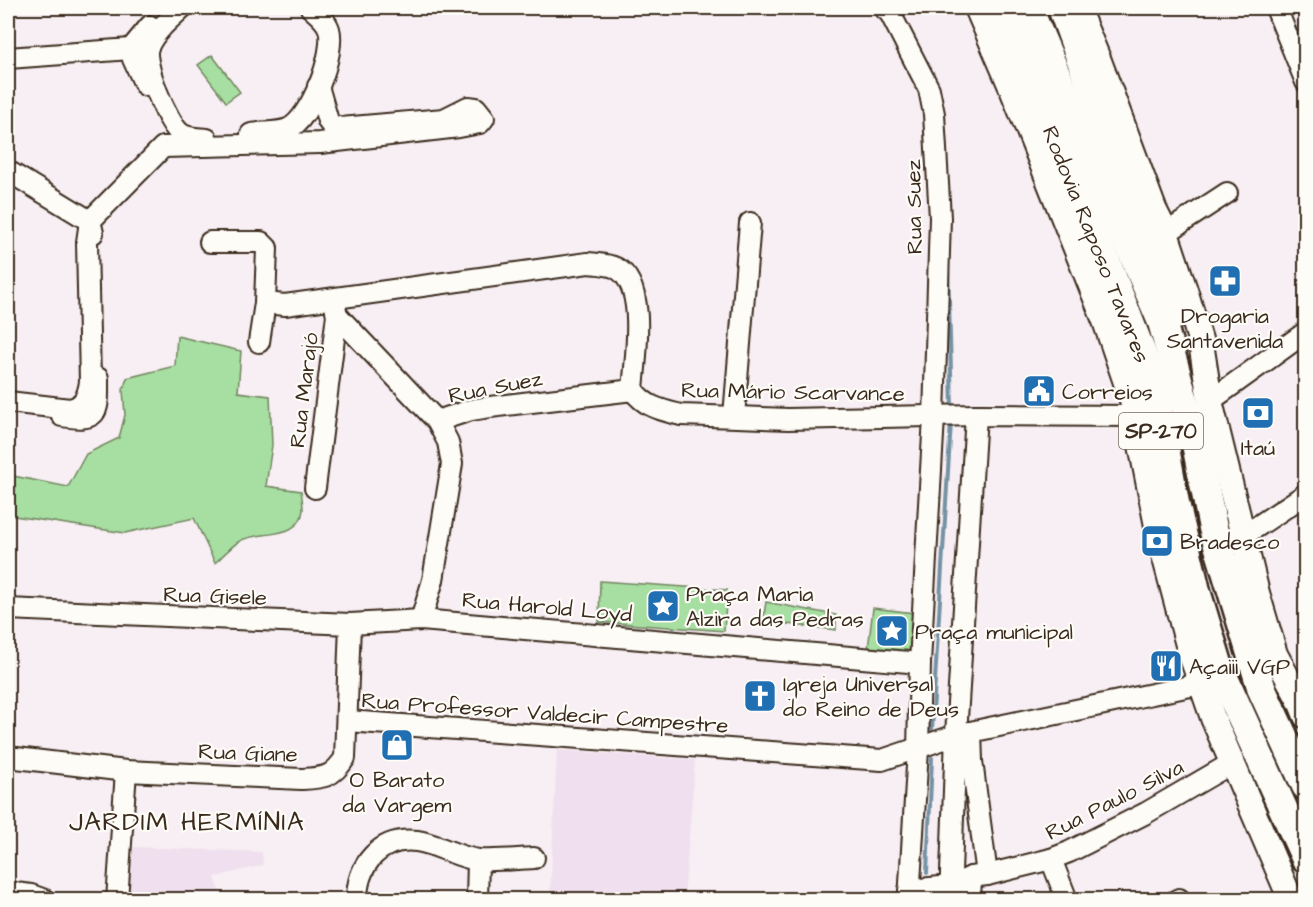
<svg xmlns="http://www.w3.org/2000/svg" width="1313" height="907" font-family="'Architects Daughter',sans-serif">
	<rect width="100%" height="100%" fill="#f7eff3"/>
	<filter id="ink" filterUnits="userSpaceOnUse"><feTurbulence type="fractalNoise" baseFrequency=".0167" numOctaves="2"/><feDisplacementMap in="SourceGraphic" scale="12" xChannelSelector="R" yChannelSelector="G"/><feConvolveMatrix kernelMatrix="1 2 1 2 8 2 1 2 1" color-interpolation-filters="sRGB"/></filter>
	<g filter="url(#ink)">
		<g fill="#f0dfee">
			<path d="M557,750L695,760L684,899H550Z"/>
			<path d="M134,847L262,852L263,865L215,877L222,899H128Z"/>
		</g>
		<g fill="#a7dea1" stroke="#718460" stroke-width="1.5">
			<path d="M212,55L240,92L226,102L198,65Z"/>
			<path d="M177,336L241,351L238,392L270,396L272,445L266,486L301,491C302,497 303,504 303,510C300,541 259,530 240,541C231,546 223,556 215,563L194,518L125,533L8,515V475L68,487L86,454L119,438L125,415L123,390L127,378L175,366Z"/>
			<path d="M600,581L727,590L724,631L599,622Z"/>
			<path d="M766,602L836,615V630L763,621Z"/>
			<path d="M873,608L914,613L913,653L868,649Z"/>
		</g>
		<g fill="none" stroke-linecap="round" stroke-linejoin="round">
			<g stroke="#7592a4" stroke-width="4">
				<path d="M948,266L952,408"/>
				<path d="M932,729L951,422"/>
				<path d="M927,873L932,758"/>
			</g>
			<g stroke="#3b2a1e" stroke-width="24">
				<g id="minor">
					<path d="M182,8C170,19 155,31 148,47C142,62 167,122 180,133C187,139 198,138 207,139"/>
					<path d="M884,8L890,13L929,89L934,114L940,218L934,417L920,663L918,749L909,900"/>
					<path d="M1276,8L1306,82"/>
					<path d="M8,58L131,49"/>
					<path d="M145,85L133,59L131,49L150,26"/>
					<path d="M251,134C262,132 278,133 288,129C311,119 336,52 329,29C326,20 318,14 311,8"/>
					<path d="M8,171L90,221L93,233"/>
					<path d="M1166,233L1227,193"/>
					<path d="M210,242H261L267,248L265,303L259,342"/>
					<path d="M265,303L285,305L588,263C598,264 608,264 616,268C648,284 635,360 633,390C645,407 661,410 681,415L788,419L976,415L1136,416"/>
					<path d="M337,315L437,421L448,442L452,464L433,580L421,620"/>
					<path d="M1210,401L1306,332"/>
					<path d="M8,402L70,409C84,406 88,395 90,382L87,242L90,221L163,147L320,143L459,127L480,123L484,118L476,108L468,107L444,119L341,128L331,125L328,121L318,86"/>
					<path d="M62,416C101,422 98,412 98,378"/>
					<path d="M734,416L750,223"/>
					<path d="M437,421L471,410L490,407L633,390"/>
					<path d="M315,488L337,315L335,306"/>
					<path d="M1243,536L1306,494"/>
					<path d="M8,609L350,624L421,620L920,663"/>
					<path d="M347,721L882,760L956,735L1200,684"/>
					<path d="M971,732L972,761L987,875"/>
					<path d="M8,757L126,771L301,779C323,778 332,778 345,758L350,624"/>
					<path d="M1051,859L1067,900"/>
					<path d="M909,890L951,886L971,877L987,875L1051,859L1069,852L1146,813L1232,763"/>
					<path d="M8,892L31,895L45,900"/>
					<path d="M117,900L126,771"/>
					<path d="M357,900C357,865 380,836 417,841C438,844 458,858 479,860C497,861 516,859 534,858"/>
					<path d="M477,900L478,860"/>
					<path d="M950,900L956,735L976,415"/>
					<path d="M970,900L971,877"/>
					<path d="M1177,900L1179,899"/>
				</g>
			</g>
			<g stroke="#3b2a1e" stroke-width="28">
				<g id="major">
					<path d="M977,8L1012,89L1105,321L1132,400L1159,536L1189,649L1213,718L1291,900"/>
					<path d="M1060,8L1173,318"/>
					<path d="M1077,8L1099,61L1154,209L1166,233L1186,293L1201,343L1210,401L1257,593L1275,654L1300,701L1306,716"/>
				</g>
			</g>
			<g stroke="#3b2a1e" stroke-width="33">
				<g id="highway">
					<path d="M999,8L1091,223L1141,351L1155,393L1175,503L1196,591L1219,667L1306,859"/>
					<path d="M1028,8L1162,322L1196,444L1213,528L1262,690L1306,786"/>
				</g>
			</g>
			<use href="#minor" stroke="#fdfcf7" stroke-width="20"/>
			<use href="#major" stroke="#fdfcf7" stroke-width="24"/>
			<use href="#highway" stroke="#fdfcf7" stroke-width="28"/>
		</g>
	</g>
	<defs>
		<g id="pharmacy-square" transform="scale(1.725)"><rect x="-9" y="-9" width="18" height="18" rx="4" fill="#1f6fb2" stroke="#fdfcf7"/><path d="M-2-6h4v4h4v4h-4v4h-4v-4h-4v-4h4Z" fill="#fff"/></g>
		<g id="civic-square" transform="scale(1.725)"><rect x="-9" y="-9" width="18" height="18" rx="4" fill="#1f6fb2" stroke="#fdfcf7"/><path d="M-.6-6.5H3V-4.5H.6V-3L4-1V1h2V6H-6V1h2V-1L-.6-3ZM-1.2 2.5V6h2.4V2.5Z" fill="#fff"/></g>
		<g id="bank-square" transform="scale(1.725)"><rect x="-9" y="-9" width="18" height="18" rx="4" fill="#1f6fb2" stroke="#fdfcf7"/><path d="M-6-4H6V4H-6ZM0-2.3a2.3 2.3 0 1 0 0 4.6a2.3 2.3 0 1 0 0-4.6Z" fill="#fff"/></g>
		<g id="sight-square" transform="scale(1.725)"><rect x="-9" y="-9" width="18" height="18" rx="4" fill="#1f6fb2" stroke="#fdfcf7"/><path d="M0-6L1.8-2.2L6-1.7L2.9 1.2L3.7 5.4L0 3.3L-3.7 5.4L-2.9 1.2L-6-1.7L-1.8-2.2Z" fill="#fff"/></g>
		<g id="restaurant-square" transform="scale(1.725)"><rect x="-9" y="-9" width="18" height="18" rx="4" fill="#1f6fb2" stroke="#fdfcf7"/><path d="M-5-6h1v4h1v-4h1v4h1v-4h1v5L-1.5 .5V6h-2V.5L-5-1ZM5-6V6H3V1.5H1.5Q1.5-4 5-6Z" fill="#fff"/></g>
		<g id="church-square" transform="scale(1.725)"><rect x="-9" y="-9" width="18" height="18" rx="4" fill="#1f6fb2" stroke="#fdfcf7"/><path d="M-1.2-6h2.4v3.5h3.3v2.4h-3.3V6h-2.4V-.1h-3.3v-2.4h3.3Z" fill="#fff"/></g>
		<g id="shop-square" transform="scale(1.725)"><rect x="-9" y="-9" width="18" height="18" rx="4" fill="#1f6fb2" stroke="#fdfcf7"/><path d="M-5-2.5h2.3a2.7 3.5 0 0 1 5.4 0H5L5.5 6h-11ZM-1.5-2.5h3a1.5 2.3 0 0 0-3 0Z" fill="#fff"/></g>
	</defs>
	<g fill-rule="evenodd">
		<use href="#pharmacy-square" x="1225" y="281"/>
		<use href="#civic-square" x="1039" y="391"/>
		<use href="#bank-square" x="1258" y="413"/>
		<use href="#bank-square" x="1157" y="541"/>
		<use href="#sight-square" x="663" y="606"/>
		<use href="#sight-square" x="892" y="631"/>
		<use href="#restaurant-square" x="1166" y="666"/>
		<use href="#church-square" x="760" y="696"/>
		<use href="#shop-square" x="397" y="745"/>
	</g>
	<g text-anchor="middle" stroke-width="4.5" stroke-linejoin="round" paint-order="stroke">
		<rect fill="#fdfcf7" stroke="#75695f" stroke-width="1.5" x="1119" y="413" width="84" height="36" rx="4.5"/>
		<g font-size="21" font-weight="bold" fill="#3b2a1e">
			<text x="1161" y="438">SP-270</text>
		</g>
		<g font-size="22" fill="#3b2a1e" stroke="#fdfcf7">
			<text transform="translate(913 207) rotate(-91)" y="8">Rua Suez</text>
			<text transform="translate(1097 244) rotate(68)" y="8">Rodovia Raposo Tavares</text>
			<text transform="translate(495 386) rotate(-11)" y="8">Rua Suez</text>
			<text transform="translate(303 390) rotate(-83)" y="8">Rua Marajó</text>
			<text transform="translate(793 391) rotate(1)" y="8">Rua Mário Scarvance</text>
			<text transform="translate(215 595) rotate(2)" y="8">Rua Gisele</text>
			<text transform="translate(547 606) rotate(5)" y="8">Rua Harold Loyd</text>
			<text transform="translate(545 712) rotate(4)" y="8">Rua Professor Valdecir Campestre</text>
			<text transform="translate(248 752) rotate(2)" y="8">Rua Giane</text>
			<text transform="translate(1114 799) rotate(-27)" y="8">Rua Paulo Silva</text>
		</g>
		<g font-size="22" fill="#3b2a1e" stroke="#fdfcf7" text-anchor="start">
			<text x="1225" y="323" text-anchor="middle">Drogaria<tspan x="1225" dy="25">Santavenida</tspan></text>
			<text x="1062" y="399">Correios</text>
			<text x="1258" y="455" text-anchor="middle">Itaú</text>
			<text x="1180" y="549">Bradesco</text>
			<text x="686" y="601">Praça Maria<tspan x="686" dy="25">Alzira das Pedras</tspan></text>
			<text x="915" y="639">Praça municipal</text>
			<text x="1189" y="674">Açaiii VGP</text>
			<text x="783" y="691">Igreja Universal<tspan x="783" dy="25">do Reino de Deus</tspan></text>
			<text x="397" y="787" text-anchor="middle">O Barato<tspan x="397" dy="25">da Vargem</tspan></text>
		</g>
		<g font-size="26" letter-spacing="1.5" fill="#3b2a1e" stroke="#fdfcf7">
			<text x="187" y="830">JARDIM HERMÍNIA</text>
		</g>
	</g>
	<rect width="1313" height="907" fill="none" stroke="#fdfcf7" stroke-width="30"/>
	<rect x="15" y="15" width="1283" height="877" fill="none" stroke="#3b2a1e" stroke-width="2" filter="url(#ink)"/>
</svg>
